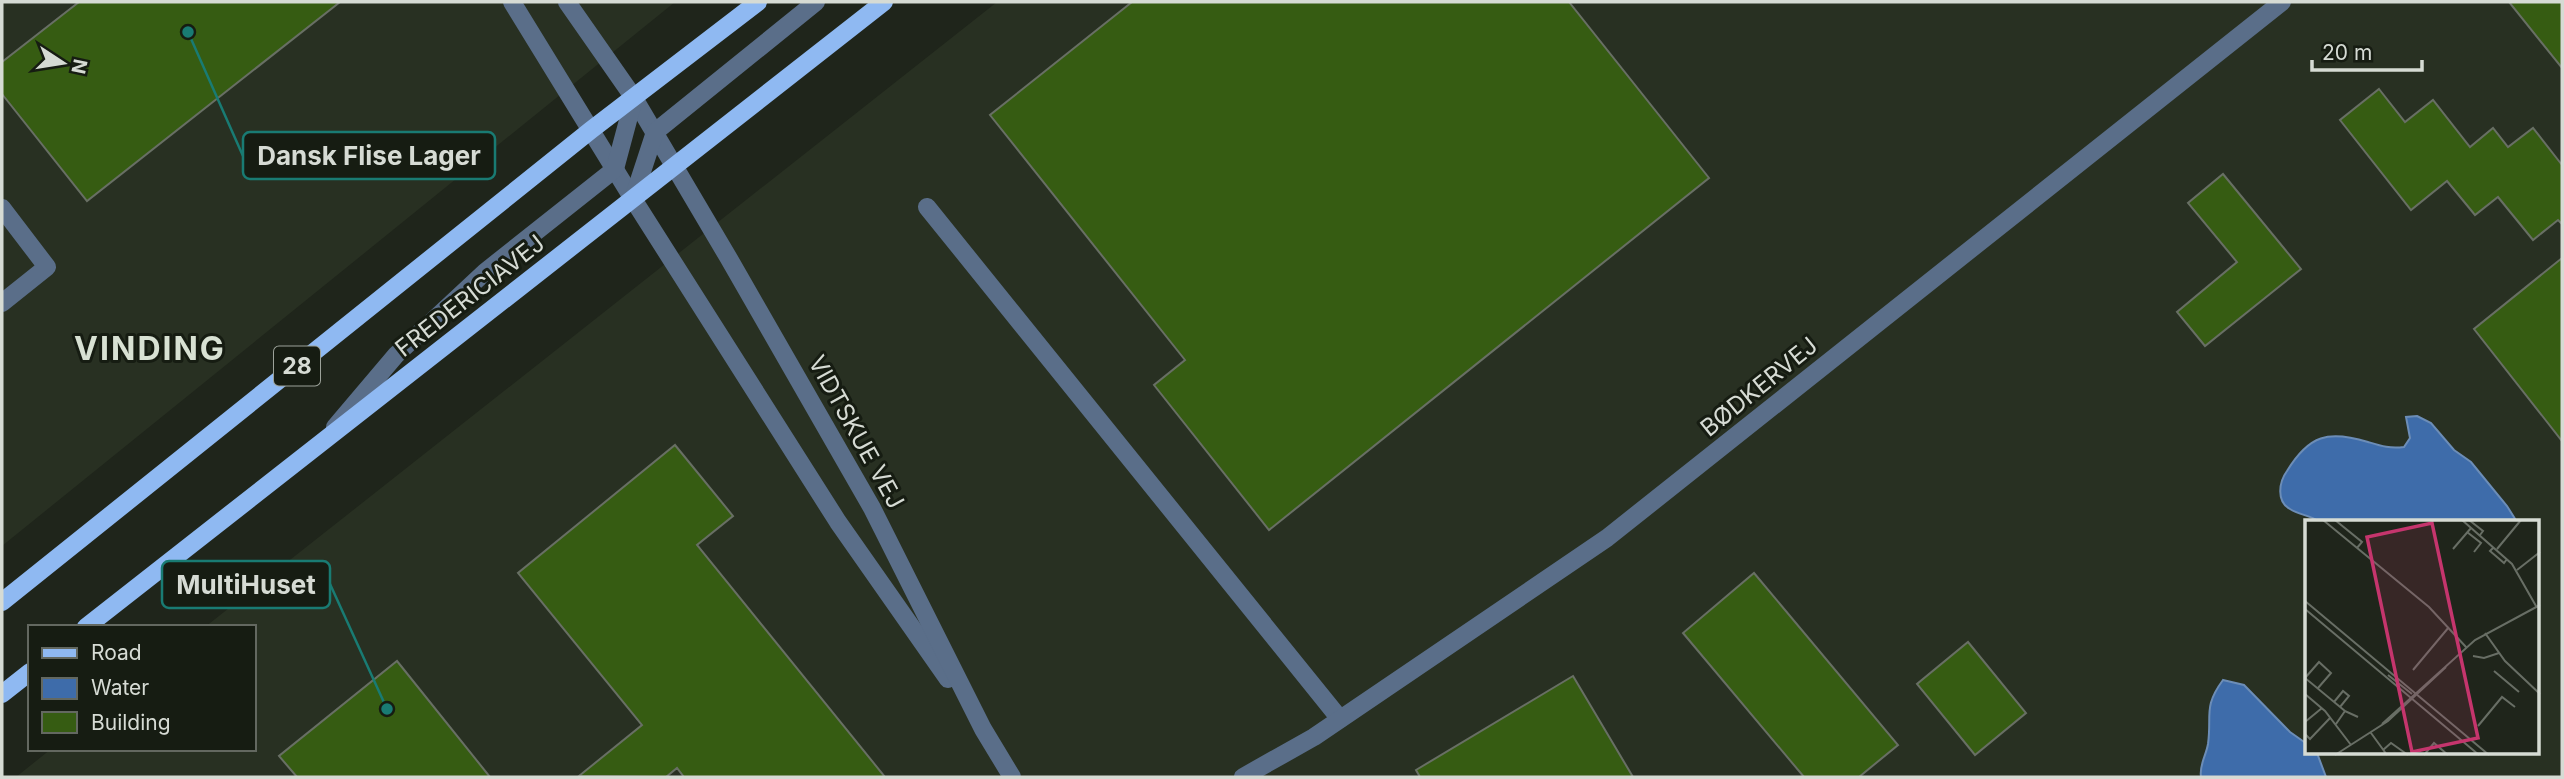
<svg xmlns="http://www.w3.org/2000/svg" width="2564" height="779" font-family="Inter,sans-serif">
	<rect width="100%" height="100%" fill="#1f251b"/>
	<g fill="#283022" fill-rule="evenodd">
		<path d="M2,2H675L2,546Z"/>
		<path d="M997,2H2562V777H16L51,749H254V627H205ZM2307,522H2538V753H2307Z"/>
	</g>
	<g fill="#3e6caa" stroke="#6c8db7" stroke-width="2">
		<path d="M2417,416L2431,423L2454,450L2471,462L2507,506L2517,522H2320C2310,515 2299,515 2290,509C2276,501 2279,482 2287,471C2309,435 2328,430 2368,442C2381,446 2390,449 2404,447L2410,438L2406,417Z"/>
		<path d="M2223,680L2244,685L2290,732L2307,744V753H2317L2326,777H2201C2199,765 2206,756 2208,744C2212,715 2203,707 2223,680Z"/>
	</g>
	<g fill="#365c12" stroke="#686f64" stroke-width="2">
		<path d="M79,2H340L87,201L2,94V62Z"/>
		<path d="M1132,2H1569L1709,178L1269,530L1154,385L1185,360L990,115Z"/>
		<path d="M2509,2H2562V68Z"/>
		<path d="M2379,89L2405,122L2433,100L2470,147L2493,128L2508,147L2533,128L2562,165V224L2558,220L2533,240L2498,197L2475,215L2447,181L2411,210L2340,120Z"/>
		<path d="M2223,174L2301,269L2205,346L2177,312L2237,262L2188,203Z"/>
		<path d="M2562,258V441L2474,329Z"/>
		<path d="M675,445L733,516L697,545L885,777H684L677,768L666,777L579,776L642,725L518,573Z"/>
		<path d="M1754,573L1898,745L1859,777H1804L1683,633Z"/>
		<path d="M1968,642L2026,713L1975,755L1917,684Z"/>
		<path d="M397,661L490,777H297L279,756Z"/>
		<path d="M1573,676L1633,777H1420L1416,770Z"/>
	</g>
	<g fill="none" stroke-linecap="round" stroke-linejoin="round">
		<g stroke="#5a6e89" stroke-width="18">
			<path d="M512,2L633,199L838,522L948,679"/>
			<path d="M567,2L634,98L728,257L872,508L983,729L1012,777"/>
			<path d="M633,199L655,132L816,2"/>
			<path d="M927,207L1340,719"/>
			<path d="M2,208L47,267L2,303"/>
			<path d="M335,427L396,355L485,272L615,169L634,98"/>
			<path d="M1243,777L1314,737L1607,538L2282,2"/>
		</g>
		<g stroke="#8fb9f2" stroke-width="18">
			<path d="M2,602L591,130L758,2"/>
			<path d="M86,627L884,2"/>
			<path d="M2,694L30,672"/>
		</g>
	</g>
	<g text-anchor="middle" stroke-width="6" stroke-linejoin="round" paint-order="stroke">
		<rect fill="#161c12" stroke="#9ca29a" stroke-width="2" x="274" y="346.5" width="46" height="39" rx="5"/>
		<g font-size="23" font-weight="bold" fill="#d6dbd4">
			<text x="297" y="374">28</text>
		</g>
		<g font-size="24" fill="#d6dbd4" stroke="#161c12">
			<text transform="translate(470 296) rotate(-38)" y="8">FREDERICIAVEJ</text>
			<text transform="translate(1759 387) rotate(-39)" y="8">BØDKERVEJ</text>
			<text transform="translate(856 432) rotate(61)" y="8">VIDTSKUE VEJ</text>
		</g>
		<g font-size="32" font-weight="bold" letter-spacing="2" fill="#d8e1d3" stroke="#161c12">
			<text x="150" y="360">VINDING</text>
		</g>
	</g>
	<g transform="translate(2305 520)">
		<rect width="234" height="234" fill="#1f251b"/>
		<path fill="none" stroke="#686e65" stroke-width="2" d="M18,0L124,87L161,127M30,0L57,22L52,28M157,0L207,44L231,86M164,0L178,11L175,15M162,12L176,23L169,32M189,27L185,31L199,43L202,39M148,29L166,8M192,29L216,0M212,50L235,32M0,81L184,235M0,89L174,235M180,113L200,141L235,174M168,136L179,138L194,133M108,150L144,107M189,151L214,172M83,155L107,174M13,168L26,153L14,142L0,158L40,191M0,174L20,191L46,225M29,182L38,171L44,176L35,187M0,202L17,188M31,204L40,191L53,197M77,204L170,120L235,85M173,206L197,177L210,187M66,213L82,235M0,214L5,219L25,198M78,230L86,223L103,235M30,235L83,201L141,147M119,235L129,223L143,235"/>
		<path fill="#c5356d" fill-opacity="0.15" stroke="#c5356d" stroke-width="3.5" d="M127,3L173,218L107,232L62,17Z"/>
		<rect width="234" height="234" fill="none" stroke="#d6dbd4" stroke-width="3.5"/>
	</g>
	<path fill="none" stroke="#197b73" stroke-width="2.5" d="M188 32L243 156M387 709L330 584"/>
	<g fill="#197b73" stroke="#161c12" stroke-width="2.5">
		<circle cx="188" cy="32" r="7"/>
		<circle cx="387" cy="709" r="7"/>
	</g>
	<g fill="#161c12" stroke="#197b73" stroke-width="2.5">
		<rect x="243" y="132" width="252" height="47" rx="7"/>
		<rect x="162" y="561" width="168" height="47" rx="7"/>
	</g>
	<g font-size="26" text-anchor="middle" font-weight="bold" fill="#d6dbd4">
		<text x="369" y="165">Dansk Flise Lager</text>
		<text x="246" y="594">MultiHuset</text>
	</g>
	<rect width="2564" height="779" fill="none" stroke="#d6dbd4" stroke-width="7"/>
	<rect x="28" y="625" width="228" height="126" fill="#161c12" stroke="#636860" stroke-width="2"/>
	<rect x="42" y="648" width="35" height="10" fill="#8fb9f2" stroke="#636860" stroke-width="2"/>
	<text x="91" y="660" font-size="21" fill="#d6dbd4">Road</text>
	<rect x="42" y="678" width="35" height="21" fill="#3e6caa" stroke="#636860" stroke-width="2"/>
	<text x="91" y="695" font-size="21" fill="#d6dbd4">Water</text>
	<rect x="42" y="712" width="35" height="21" fill="#365c12" stroke="#636860" stroke-width="2"/>
	<text x="91" y="730" font-size="21" fill="#d6dbd4">Building</text>
	<g transform="translate(63 63) rotate(102)" stroke="#161c12" stroke-width="5" paint-order="stroke">
	<path d="M0-5L12 26L0 18L-12 26Z" fill="#d6dbd4"/>
	<text y="-10" font-size="19" font-weight="bold" text-anchor="middle" fill="#d6dbd4">N</text>
	</g>
	<path d="M2312 60v10h110v-10" fill="none" stroke="#d6dbd4" stroke-width="3.5"/>
	<text x="2322" y="60" font-size="21" fill="#d6dbd4" stroke="#161c12" stroke-width="5" paint-order="stroke">20 m</text>
</svg>
